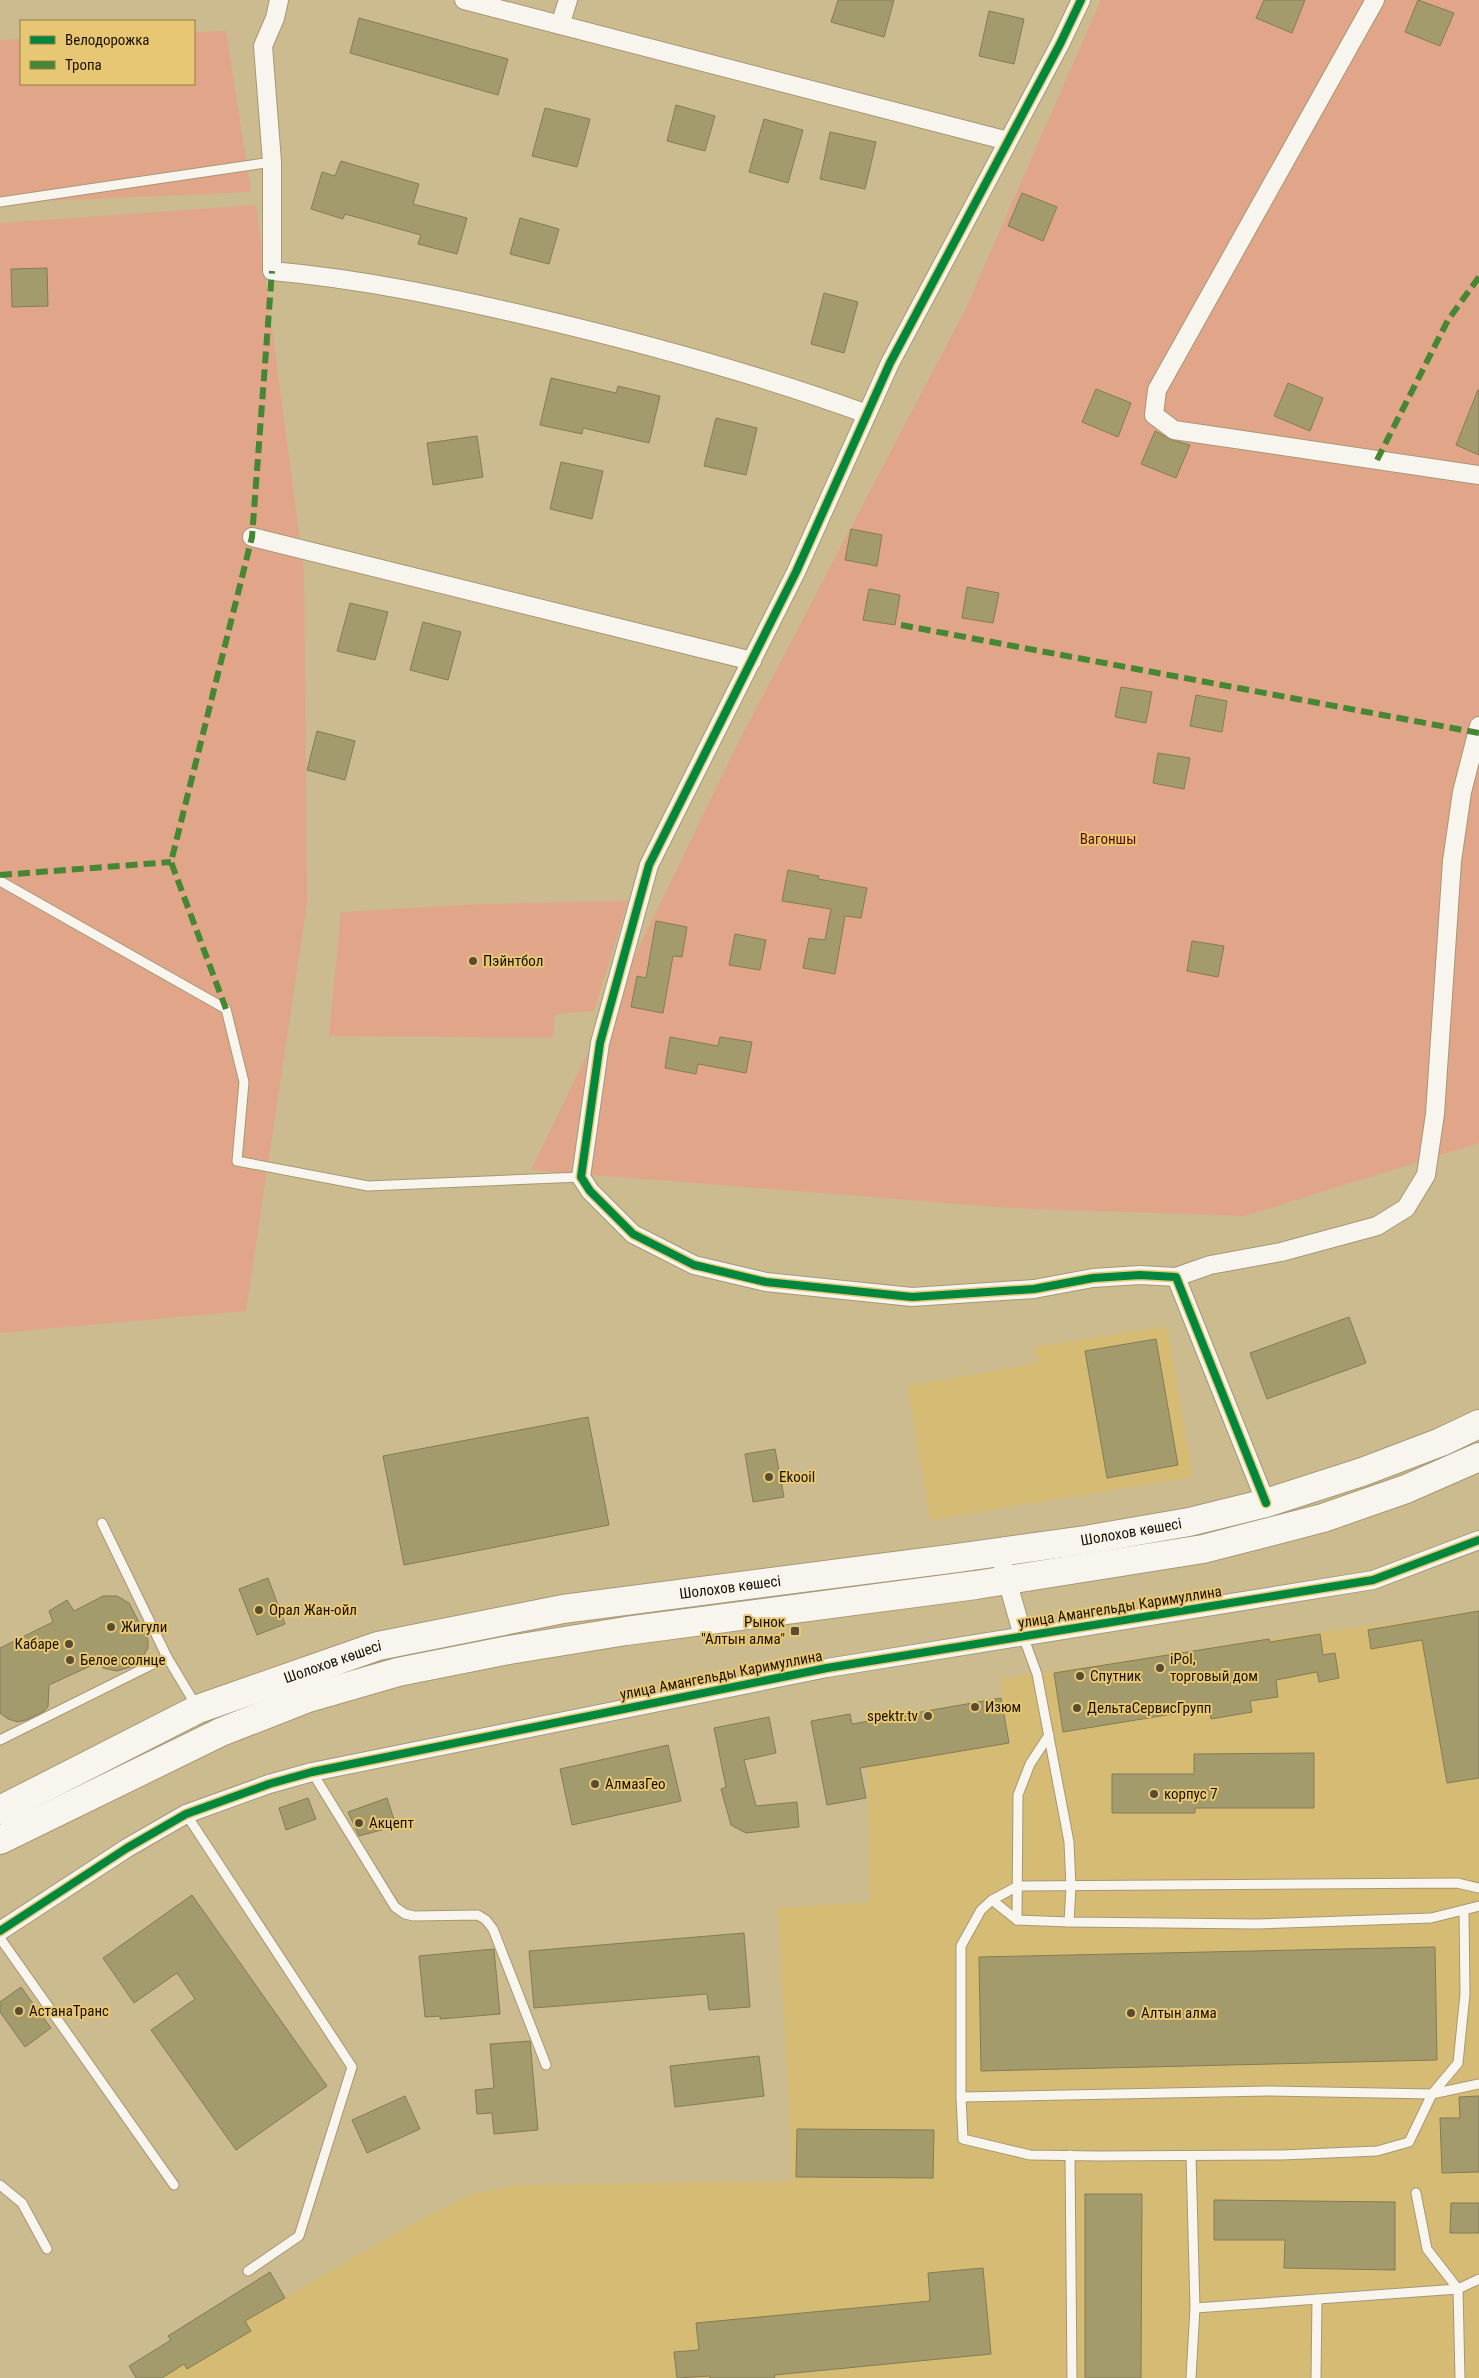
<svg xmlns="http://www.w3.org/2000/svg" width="1479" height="2378" viewBox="0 0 1479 2378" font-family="'Roboto Condensed',sans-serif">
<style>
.built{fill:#d6bb74}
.green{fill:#e1a58a}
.building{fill:#a39b6b;stroke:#847c53}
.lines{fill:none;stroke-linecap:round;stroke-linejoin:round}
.service-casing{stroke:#a69874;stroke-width:11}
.minor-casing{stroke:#a69874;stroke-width:20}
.trunk-casing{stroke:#a69874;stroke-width:30}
.service{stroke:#f7f5ee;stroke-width:9}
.minor{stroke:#f7f5ee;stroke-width:18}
.trunk{stroke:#f7f5ee;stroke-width:28}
.quiet{stroke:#458732;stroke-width:6;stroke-dasharray:12 6;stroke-linecap:butt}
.cycleway-casing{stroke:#e7c773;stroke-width:11}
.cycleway{stroke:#00873e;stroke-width:8}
.poi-dot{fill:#584c32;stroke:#e7c773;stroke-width:2}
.labels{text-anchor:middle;stroke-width:4;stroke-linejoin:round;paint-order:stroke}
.park-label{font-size:15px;fill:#5a0d09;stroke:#e7c773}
.poi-label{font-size:15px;fill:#1a1100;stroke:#e7c773;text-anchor:start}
.street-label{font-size:15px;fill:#1a1100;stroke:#e7c773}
</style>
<rect width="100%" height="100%" fill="#ccbb8e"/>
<g class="built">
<path d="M 1167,1326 L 1193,1477 L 930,1520 L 907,1386 L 1038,1363 L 1035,1347 Z"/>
<path d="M 1479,1611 L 1479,2378 L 163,2378 L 184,2364 L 187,2369 L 251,2332 L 245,2321 L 403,2229 L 472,2194 L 521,2185 L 793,2181 L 778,1908 L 870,1902 L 868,1767 L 1008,1743 L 1000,1679 L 1269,1639 Z"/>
</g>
<g class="green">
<path d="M 1101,0 L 1479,0 L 1479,1143 L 1244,1216 L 1009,1208 L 531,1170 L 738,743 L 965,310 Z"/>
<path d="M 226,31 L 251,192 L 0,203 L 0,40 L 21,39 L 21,84 L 194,84 L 194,32 Z"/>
<path d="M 256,205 L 304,572 L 307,903 L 246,1311 L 0,1333 L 0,223 Z"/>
<path d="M 628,901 L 594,1011 L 555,1014 L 553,1038 L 329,1036 L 341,912 L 481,904 Z"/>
</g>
<g class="building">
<path d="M 838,0 L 894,0 L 884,37 L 831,22 Z"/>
<path d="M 1264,0 L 1305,0 L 1292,33 L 1256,18 Z"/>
<path d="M 1418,0 L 1454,13 L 1440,46 L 1405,32 Z"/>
<path d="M 989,11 L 1024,19 L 1014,64 L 979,56 Z"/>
<path d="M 359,18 L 508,59 L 498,95 L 350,53 Z"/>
<path d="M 676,105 L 715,116 L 705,151 L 667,141 Z"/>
<path d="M 545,108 L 590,119 L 577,167 L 532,156 Z"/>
<path d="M 764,119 L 803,130 L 788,183 L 749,172 Z"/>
<path d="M 830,132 L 876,142 L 865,189 L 820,179 Z"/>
<path d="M 341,161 L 419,184 L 413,204 L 467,218 L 457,254 L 418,244 L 421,235 L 345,214 L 343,219 L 311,209 L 322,172 L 335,176 Z"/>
<path d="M 1022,193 L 1057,207 L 1043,241 L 1008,226 Z"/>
<path d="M 520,218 L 559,229 L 549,264 L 510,254 Z"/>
<path d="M 47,268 L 48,306 L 12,307 L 11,269 Z"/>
<path d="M 824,293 L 858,302 L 844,353 L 811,344 Z"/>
<path d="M 551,378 L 616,393 L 618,386 L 660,396 L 649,443 L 583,428 L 582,434 L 540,425 Z"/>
<path d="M 1288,383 L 1323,398 L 1310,431 L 1274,416 Z"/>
<path d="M 1096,389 L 1131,403 L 1118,437 L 1082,422 Z"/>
<path d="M 1478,390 L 1479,390 L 1479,455 L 1456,445 Z"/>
<path d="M 716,418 L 757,428 L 746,475 L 704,466 Z"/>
<path d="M 1155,431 L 1172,440 L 1190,445 L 1176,478 L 1141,464 Z"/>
<path d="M 477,436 L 483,477 L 433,485 L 427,443 Z"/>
<path d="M 561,462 L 603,471 L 592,519 L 550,509 Z"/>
<path d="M 851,529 L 882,535 L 877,566 L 845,560 Z"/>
<path d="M 967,587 L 999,593 L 993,623 L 962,618 Z"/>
<path d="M 869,589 L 900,595 L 895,625 L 863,620 Z"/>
<path d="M 350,603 L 388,612 L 375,660 L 337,651 Z"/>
<path d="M 423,622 L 461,632 L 448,680 L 410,670 Z"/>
<path d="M 1121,687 L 1152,692 L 1146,723 L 1115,717 Z"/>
<path d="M 1196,695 L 1227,701 L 1222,732 L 1190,726 Z"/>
<path d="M 317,731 L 355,741 L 345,780 L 307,770 Z"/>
<path d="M 1158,753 L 1190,758 L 1184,789 L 1153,783 Z"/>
<path d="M 788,870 L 819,876 L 818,879 L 867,888 L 861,918 L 845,916 L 835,974 L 803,968 L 809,938 L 825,940 L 831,909 L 782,901 Z"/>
<path d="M 656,921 L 687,927 L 682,957 L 673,956 L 663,1013 L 631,1007 L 637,976 L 646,978 Z"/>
<path d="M 735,934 L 766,940 L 760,970 L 729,965 Z"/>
<path d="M 1192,941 L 1224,946 L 1218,977 L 1187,971 Z"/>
<path d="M 670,1037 L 718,1046 L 720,1037 L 752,1042 L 746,1073 L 698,1064 L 696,1074 L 665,1068 Z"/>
<path d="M 1349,1317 L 1366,1363 L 1267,1399 L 1250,1353 Z"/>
<path d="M 1156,1339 L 1178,1465 L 1107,1478 L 1085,1351 Z"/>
<path d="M 588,1417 L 609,1525 L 404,1565 L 383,1456 Z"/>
<path d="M 775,1449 L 784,1497 L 753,1502 L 745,1454 Z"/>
<path d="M 268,1578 L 285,1624 L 257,1635 L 239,1589 Z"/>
<path d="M 103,1596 L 117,1596 L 129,1603 L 148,1640 L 148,1648 L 142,1658 L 134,1666 L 117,1671 L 103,1668 L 99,1662 L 49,1685 L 48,1707 L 43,1712 L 26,1720 L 18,1722 L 8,1719 L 0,1713 L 0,1648 L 53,1622 L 49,1611 L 67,1600 L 74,1611 Z"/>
<path d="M 1479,1611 L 1479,1778 L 1447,1783 L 1422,1640 L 1371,1649 L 1368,1630 Z"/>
<path d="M 1320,1634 L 1323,1655 L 1335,1653 L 1339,1678 L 1319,1682 L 1317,1672 L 1276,1680 L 1278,1697 L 1250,1701 L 1252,1712 L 1211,1719 L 1209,1708 L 1063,1732 L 1054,1673 L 1269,1639 L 1270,1642 Z"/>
<path d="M 1001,1698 L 1009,1743 L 860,1768 L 866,1798 L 827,1805 L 811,1721 L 850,1714 L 852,1724 Z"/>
<path d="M 769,1717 L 776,1753 L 744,1760 L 756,1806 L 797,1802 L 799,1827 L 746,1833 L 731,1825 L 721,1789 L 726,1787 L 714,1728 Z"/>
<path d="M 668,1745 L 681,1801 L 572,1825 L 560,1769 Z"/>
<path d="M 1314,1753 L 1314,1808 L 1195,1808 L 1195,1813 L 1112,1813 L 1112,1774 L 1194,1774 L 1194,1754 Z"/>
<path d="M 308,1798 L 316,1819 L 286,1830 L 279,1808 Z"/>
<path d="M 387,1798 L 396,1826 L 359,1836 L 348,1812 Z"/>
<path d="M 192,1895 L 327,2086 L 236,2150 L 151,2030 L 195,1999 L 177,1973 L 134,2003 L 103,1958 Z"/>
<path d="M 744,1933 L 750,2007 L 709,2010 L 707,1994 L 534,2008 L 529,1951 Z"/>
<path d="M 1435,1947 L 1437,2060 L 981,2071 L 979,1957 Z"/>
<path d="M 494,1949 L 500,2014 L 440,2019 L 440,2016 L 425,2017 L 419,1956 Z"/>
<path d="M 21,1987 L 51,2028 L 25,2047 L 0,2012 L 0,2002 Z"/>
<path d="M 530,2041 L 538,2130 L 494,2134 L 492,2113 L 477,2114 L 475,2090 L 494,2088 L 490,2044 Z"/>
<path d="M 759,2056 L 764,2096 L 675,2107 L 670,2066 Z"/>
<path d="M 405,2096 L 420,2129 L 367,2153 L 352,2120 Z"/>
<path d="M 1479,2096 L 1479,2172 L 1442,2173 L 1440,2118 L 1460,2118 L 1459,2097 Z"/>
<path d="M 797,2129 L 934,2130 L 933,2178 L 796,2177 Z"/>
<path d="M 1085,2194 L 1142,2194 L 1141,2378 L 1085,2378 Z"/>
<path d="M 1214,2200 L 1395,2202 L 1395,2270 L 1284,2268 L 1285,2240 L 1214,2240 Z"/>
<path d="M 1451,2203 L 1479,2203 L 1479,2233 L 1450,2233 Z"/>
<path d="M 983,2268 L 991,2354 L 774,2375 L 775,2378 L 710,2378 L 710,2376 L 677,2378 L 674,2352 L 699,2350 L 696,2323 L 930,2301 L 928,2273 Z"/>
<path d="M 270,2272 L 285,2298 L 245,2321 L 251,2331 L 187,2369 L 184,2364 L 162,2378 L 136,2378 L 129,2366 L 171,2340 L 168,2336 Z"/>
</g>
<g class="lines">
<g class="service-casing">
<g id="service">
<path d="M 0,202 L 272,162"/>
<path d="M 0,881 L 226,1009 L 244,1082 L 237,1161 L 368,1186 L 581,1177"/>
<path d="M 102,1523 L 167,1657"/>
<path d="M 1023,1636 L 1037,1674 L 1069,1842 L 1071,1887 L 1069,1922"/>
<path d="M 0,1740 L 167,1657 L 197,1707"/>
<path d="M 312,1772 L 395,1907 L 405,1914 L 414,1916 L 478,1915 L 486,1920 L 493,1929 L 546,2065"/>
<path d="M 186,1814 L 352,2067 L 299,2236 L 248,2271"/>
<path d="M 992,1900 L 1017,1920 L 1069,1922 L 1257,1924 L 1431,1918 L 1479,1906"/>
<path d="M 1464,1911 L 1465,1994 L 1458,2063 L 1432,2094 L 1409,2142 L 1377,2151 L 1282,2155 L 1098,2156 L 1030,2155 L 963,2139 L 961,2097 L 961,1946 L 981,1910 L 992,1900 L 1018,1886 L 1457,1883 L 1479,1888"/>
<path d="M 1017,1920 L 1018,1795 L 1030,1764 L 1049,1735"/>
<path d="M 0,1938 L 174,2185"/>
<path d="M 961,2097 L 1268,2091 L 1432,2094 L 1479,2084"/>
<path d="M 1070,2155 L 1072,2378"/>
<path d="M 1191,2156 L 1195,2308 L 1191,2378"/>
<path d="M 0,2185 L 22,2203 L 47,2249"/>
<path d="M 1416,2193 L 1427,2249 L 1458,2289 L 1460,2378"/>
<path d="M 1195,2308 L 1458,2289 L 1479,2279"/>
<path d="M 1316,2378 L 1317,2299"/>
</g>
</g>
<g class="minor-casing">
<g id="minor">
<path d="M 279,0 L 275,18 L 263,46 L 272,162 L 272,271 C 363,279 452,298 541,319 C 651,345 760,375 867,414"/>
<path d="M 464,0 L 1008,141"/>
<path d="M 1081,0 L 1060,44 L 890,363 L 796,572 L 649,865 L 600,1043 L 581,1177 L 590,1191 L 633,1234 L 694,1265 L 766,1282 L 912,1297 L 1034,1289 L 1093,1278 L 1140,1275 L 1176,1277 L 1266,1503"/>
<path d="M 1375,0 L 1157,390 L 1154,415 L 1174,430 L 1479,475"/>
<path d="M 560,25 L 568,0"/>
<path d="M 252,537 L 752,661"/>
<path d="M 1176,1277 L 1210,1265 L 1281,1252 L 1377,1226 L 1406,1208 L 1426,1175 L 1435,1114 L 1452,861 L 1462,792 L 1479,726"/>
<path d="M 999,1552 L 1023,1636"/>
<path d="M 0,1931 L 127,1848 L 186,1814 L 269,1784 L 312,1772 L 827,1668 L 1373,1580 L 1479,1540"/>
</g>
</g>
<g class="trunk-casing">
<g id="trunk">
<path id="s1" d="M 0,1810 L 198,1709 L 378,1646 L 563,1609 L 957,1558 L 1085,1540 L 1189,1522 L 1266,1503 L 1362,1472 L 1441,1442 L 1479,1424"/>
<path d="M 0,1840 L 221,1732 L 308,1698 L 398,1672 L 509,1650 L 626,1631 L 976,1585 L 1203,1549 L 1323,1518 L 1406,1489 L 1479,1457"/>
</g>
</g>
<use href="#service" class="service"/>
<use href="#minor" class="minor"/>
<use href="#trunk" class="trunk"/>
<g class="quiet">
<path d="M 1377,460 L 1448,320 L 1479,277"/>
<path d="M 901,625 L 1479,733"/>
<path d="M 0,875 L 171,862"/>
<path d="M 226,1009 L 171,862 L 252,537 L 272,271"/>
</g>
<g class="cycleway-casing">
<g id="cycleway">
<path d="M 1081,0 L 1060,44 L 890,363 L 796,572 L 649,865 L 600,1043 L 581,1177 L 590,1191 L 633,1234 L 694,1265 L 766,1282 L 912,1297 L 1034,1289 L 1093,1278 L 1140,1275 L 1176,1277 L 1266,1503"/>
<path d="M 0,1931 L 127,1848 L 186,1814 L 269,1784 L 312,1772 L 827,1668 L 1373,1580 L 1479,1540"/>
</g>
</g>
<use href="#cycleway" class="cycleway"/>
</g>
<g class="poi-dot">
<circle cx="473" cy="961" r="5"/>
<circle cx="769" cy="1477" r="5"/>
<circle cx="259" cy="1610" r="5"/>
<circle cx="111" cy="1627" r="5"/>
<rect x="790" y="1626" width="10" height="10" rx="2.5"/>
<circle cx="69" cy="1644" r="5"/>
<circle cx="70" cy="1660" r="5"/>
<circle cx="1160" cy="1668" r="5"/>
<circle cx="1080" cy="1676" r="5"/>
<circle cx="975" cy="1707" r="5"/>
<circle cx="1077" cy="1708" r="5"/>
<circle cx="928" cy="1716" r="5"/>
<circle cx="595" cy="1784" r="5"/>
<circle cx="1154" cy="1794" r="5"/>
<circle cx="359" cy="1823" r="5"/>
<circle cx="19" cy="2011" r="5"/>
<circle cx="1131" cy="2013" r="5"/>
</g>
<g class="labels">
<g class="park-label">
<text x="1108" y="844">Вагоншы</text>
</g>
<g class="poi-label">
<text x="483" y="966">Пэйнтбол</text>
<text x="779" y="1482">Ekooil</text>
<text x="269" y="1615">Орал Жан-ойл</text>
<text x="785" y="1627" text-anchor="end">Рынок<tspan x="785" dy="17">"Алтын алма"</tspan></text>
<text x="121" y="1632">Жигули</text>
<text x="59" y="1649" text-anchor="end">Кабаре</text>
<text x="1170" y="1664">iPol,<tspan x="1170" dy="17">торговый дом</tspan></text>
<text x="80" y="1665">Белое солнце</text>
<text x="1090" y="1681">Спутник</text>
<text x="985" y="1712">Изюм</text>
<text x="1087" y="1713">ДельтаСервисГрупп</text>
<text x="918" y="1721" text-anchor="end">spektr.tv</text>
<text x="605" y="1789">АлмазГео</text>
<text x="1164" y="1799">корпус 7</text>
<text x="369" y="1828">Акцепт</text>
<text x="29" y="2016">АстанаТранс</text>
<text x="1141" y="2018">Алтын алма</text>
</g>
<g class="street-label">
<text dy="5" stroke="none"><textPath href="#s1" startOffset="1175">Шолохов көшесі</textPath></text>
<text dy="5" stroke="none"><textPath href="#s1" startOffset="770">Шолохов көшесі</textPath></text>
<text transform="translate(1120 1607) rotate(-9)" y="5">улица Амангельды Каримуллина</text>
<text dy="5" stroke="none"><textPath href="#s1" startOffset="365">Шолохов көшесі</textPath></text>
<text transform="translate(721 1675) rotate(-11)" y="5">улица Амангельды Каримуллина</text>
</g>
</g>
<rect x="20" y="20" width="175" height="65" fill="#e7c773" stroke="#957e45"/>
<rect x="30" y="36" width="25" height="8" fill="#00873e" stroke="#957e45"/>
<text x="65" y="45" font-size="15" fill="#1a1100">Велодорожка</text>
<rect x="30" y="61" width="25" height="8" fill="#458732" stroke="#957e45"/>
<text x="65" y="70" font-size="15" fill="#1a1100">Тропа</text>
</svg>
